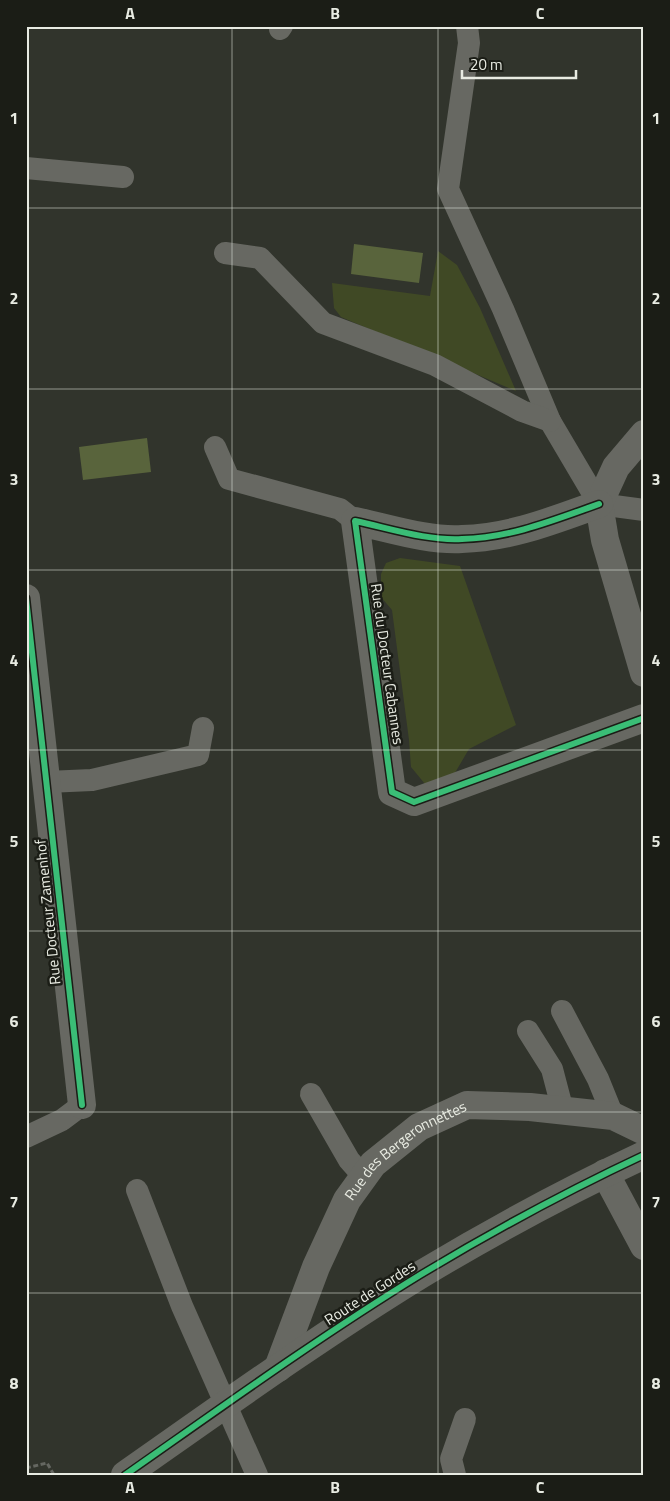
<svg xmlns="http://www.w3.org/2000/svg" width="670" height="1501" viewBox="0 0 670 1501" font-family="'Titillium Web',sans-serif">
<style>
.green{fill:#404925}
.water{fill:#59643c}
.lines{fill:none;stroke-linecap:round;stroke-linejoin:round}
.path{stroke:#656761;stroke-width:3;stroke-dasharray:5 2.5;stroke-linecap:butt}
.lane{stroke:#676862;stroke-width:22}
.street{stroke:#676862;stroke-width:28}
.secondary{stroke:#676862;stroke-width:28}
.cycleway-casing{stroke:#1b1d16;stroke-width:9}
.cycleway{stroke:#3abd76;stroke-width:6}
.grid{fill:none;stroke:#e8ebe2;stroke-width:1;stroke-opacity:0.55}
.labels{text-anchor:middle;stroke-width:5;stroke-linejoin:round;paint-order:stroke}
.street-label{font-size:15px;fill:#e8ebe2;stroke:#1b1d16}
.neatline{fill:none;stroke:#e8ebe2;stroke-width:2}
.grid-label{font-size:16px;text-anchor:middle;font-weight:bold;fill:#e8ebe2}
</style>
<rect width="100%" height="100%" fill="#31342c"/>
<g class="green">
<path d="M 438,251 L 457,265 L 480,308 L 516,391 L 341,317 L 334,308 L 332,283 L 430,296 Z"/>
<path d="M 400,558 L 460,566 L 516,725 L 469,749 L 449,783 L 425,784 L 411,767 L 409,740 L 392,610 L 381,597 L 381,574 L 386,563 Z"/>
</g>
<g class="water">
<path d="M 354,244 L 423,253 L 419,283 L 351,274 Z"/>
<path d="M 147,438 L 151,472 L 83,480 L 79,447 Z"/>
</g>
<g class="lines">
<path class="path" d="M 26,1468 L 47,1463 L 54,1475"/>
<g class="lane">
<path d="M 467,26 L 469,43 L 448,189 L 503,309 L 550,421 L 599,504 L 644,510"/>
<path d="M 280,29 L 282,26"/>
<path d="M 26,168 L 123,177"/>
<path d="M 225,253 L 260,258 L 323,323 L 435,365 L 522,411 L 550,421"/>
<path d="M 215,447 L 229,479 L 340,509 L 355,521"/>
<path d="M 47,782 L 92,780 L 198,755 L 203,728"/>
<path d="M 562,1011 L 598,1079 L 613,1116"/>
<path d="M 528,1031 L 552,1069 L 563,1111"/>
<path d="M 311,1094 L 349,1160 L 364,1177"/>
<path d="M 26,1137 L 62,1120 L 82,1105"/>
<path d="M 137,1190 L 182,1306 L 257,1475"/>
<path d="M 455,1475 L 451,1459 L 465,1419"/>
</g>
<g class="street">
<path d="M 644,434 L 616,467 L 599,504 L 605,540 L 644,673"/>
<path d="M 599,504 C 554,520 510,538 462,539 C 427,541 389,528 355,521 L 392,792 L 414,802 L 644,718"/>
<path d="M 26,598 L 82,1105"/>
<path d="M 605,1173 L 644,1246"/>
<path id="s1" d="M 278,1368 L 316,1267 L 347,1200 L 373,1164 L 419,1127 L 467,1105 L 530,1107 L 613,1116 L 644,1131"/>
</g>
<path class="secondary" d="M 125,1475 C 222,1407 319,1337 420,1275 C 493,1231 567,1191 644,1155"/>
<g class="cycleway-casing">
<g id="cycleway">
<path d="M 599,504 C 554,520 510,538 462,539 C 427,541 389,528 355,521 L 392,792 L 414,802 L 644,718"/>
<path d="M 26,598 L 82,1105"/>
<path d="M 125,1475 C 222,1407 319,1337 420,1275 C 493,1231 567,1191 644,1155"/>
</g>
</g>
<use href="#cycleway" class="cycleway"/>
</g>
<path class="grid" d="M 232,26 L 232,1475M 438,26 L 438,1475M 26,208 L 644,208M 26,389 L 644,389M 26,570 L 644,570M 26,750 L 644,750M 26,931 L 644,931M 26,1112 L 644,1112M 26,1293 L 644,1293"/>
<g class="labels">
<g class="street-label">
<text transform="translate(387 664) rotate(82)" y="5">Rue du Docteur Cabannes</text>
<text transform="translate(48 912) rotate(-96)" y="5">Rue Docteur Zamenhof</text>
<text dy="5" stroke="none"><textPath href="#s1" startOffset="260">Rue des Bergeronnettes</textPath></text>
<text transform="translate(370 1293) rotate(-33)" y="5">Route de Gordes</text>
</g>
</g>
<rect width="670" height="1501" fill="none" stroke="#1b1d16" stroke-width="55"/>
<path d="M462 70v8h114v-8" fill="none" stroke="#e8ebe2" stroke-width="2.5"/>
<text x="470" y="70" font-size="15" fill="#e8ebe2" stroke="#1b1d16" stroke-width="4" paint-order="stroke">20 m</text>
<rect x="28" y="28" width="614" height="1446" class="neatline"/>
<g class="grid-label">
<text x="130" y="19">A</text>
<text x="335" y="19">B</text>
<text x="540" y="19">C</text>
<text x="14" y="124">1</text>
<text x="656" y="124">1</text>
<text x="14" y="304">2</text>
<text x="656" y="304">2</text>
<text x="14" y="485">3</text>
<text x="656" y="485">3</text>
<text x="14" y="666">4</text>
<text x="656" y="666">4</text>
<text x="14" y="847">5</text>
<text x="656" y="847">5</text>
<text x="14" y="1027">6</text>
<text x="656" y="1027">6</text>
<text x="14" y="1208">7</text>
<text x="656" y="1208">7</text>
<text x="14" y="1389">8</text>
<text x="656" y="1389">8</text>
<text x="130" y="1493">A</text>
<text x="335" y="1493">B</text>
<text x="540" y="1493">C</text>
</g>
</svg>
